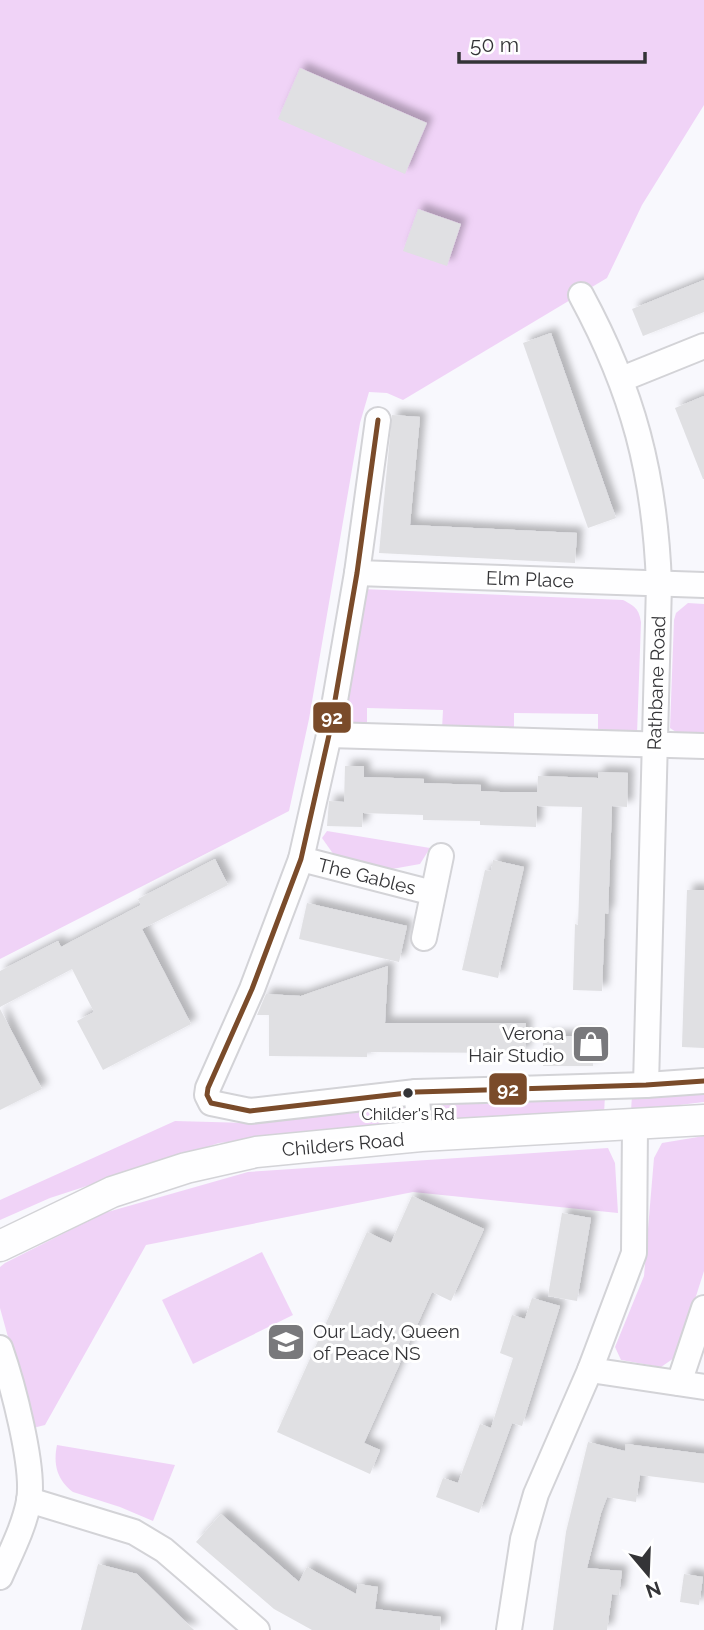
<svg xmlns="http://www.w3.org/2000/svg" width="704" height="1630" viewBox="0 0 704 1630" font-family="Raleway,sans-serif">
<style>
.green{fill:#f0d3f7}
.building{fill:#e0e0e3;filter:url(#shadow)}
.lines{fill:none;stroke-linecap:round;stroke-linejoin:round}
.minor-casing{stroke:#d3d3d7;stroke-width:28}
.major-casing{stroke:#d3d3d7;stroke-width:33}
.minor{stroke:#fefeff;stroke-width:24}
.major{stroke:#fefeff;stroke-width:30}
.bus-1-casing{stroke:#fff;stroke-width:10}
.bus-1{stroke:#7a4b2a;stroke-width:5}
.bus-dot{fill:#343437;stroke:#fff;stroke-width:2.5}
.labels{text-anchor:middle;stroke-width:6;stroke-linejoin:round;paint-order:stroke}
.bus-label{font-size:17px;fill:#343437;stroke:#fff}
.street-label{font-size:19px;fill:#343437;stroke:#fff}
.poi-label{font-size:19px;fill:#343437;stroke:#fff;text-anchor:end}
.line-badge{stroke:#fff;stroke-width:2.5}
.badge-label{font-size:19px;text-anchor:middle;font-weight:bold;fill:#fff}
</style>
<defs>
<filter id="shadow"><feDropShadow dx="6" dy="-6" stdDeviation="3.5" flood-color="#0004"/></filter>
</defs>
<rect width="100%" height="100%" fill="#f8f8fd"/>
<g class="green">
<path d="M 0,0 L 704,0 L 704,105 L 642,205 L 607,278 L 403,400 L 387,393 L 369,392 L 360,423 L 309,719 L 289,811 L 0,959 Z"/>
<path d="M 362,589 L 623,600 C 635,606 639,609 641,622 L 637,734 L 598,733 L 598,714 L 514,713 L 514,732 L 442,729 L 443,710 L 367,708 L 367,728 L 343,724 Z"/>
<path d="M 688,603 L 704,604 L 704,736 L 679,734 L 670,728 L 674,620 L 676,613 Z"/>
<path d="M 327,831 L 430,848 L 420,864 L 392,869 L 342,858 L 334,855 L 322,838 Z"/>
<path d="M 704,1091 L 704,1102 L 631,1111 L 632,1095 Z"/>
<path d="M 605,1096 L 604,1113 L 438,1120 L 433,1109 L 435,1100 Z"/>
<path d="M 404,1103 L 406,1113 L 401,1124 L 219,1143 L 50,1198 L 0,1220 L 0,1200 L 175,1121 L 248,1123 Z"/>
<path d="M 704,1136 L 704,1271 L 677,1356 L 661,1367 L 621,1360 L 615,1347 L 644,1276 L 654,1158 L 662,1143 Z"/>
<path d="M 608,1148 L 615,1163 L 618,1213 L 413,1192 L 146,1245 L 45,1425 L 33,1428 L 0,1308 L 0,1267 L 5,1263 L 104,1213 L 248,1172 Z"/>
<path d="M 262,1252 L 293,1315 L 193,1364 L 162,1300 Z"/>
<path d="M 57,1445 L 175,1465 L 153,1521 L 120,1507 L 73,1492 C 57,1480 53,1464 57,1445 Z"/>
</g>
<g class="building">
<path d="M 300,68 L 427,123 L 405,174 L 278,119 Z"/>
<path d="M 418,209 L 461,224 L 447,266 L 403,251 Z"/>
<path d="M 704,280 L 704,312 L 643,336 L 632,309 Z"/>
<path d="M 551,333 L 616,518 L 588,528 L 523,343 Z"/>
<path d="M 704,396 L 704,479 L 703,479 L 675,408 Z"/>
<path d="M 392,415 L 420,417 L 410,525 L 577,533 L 575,563 L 379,553 Z"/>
<path d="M 345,766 L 364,766 L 364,777 L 424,779 L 424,783 L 481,785 L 481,791 L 500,792 L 537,792 L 538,776 L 598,778 L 598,772 L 628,773 L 627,807 L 612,806 L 608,914 L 605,913 L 602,991 L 573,990 L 575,924 L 578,925 L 582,807 L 537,806 L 536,827 L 480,825 L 480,821 L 423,820 L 423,815 L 363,813 L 362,827 L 327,826 L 329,801 L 344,802 Z"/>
<path d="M 215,859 L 228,885 L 142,929 L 191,1024 L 103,1070 L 77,1021 L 94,1012 L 72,969 L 0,1007 L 0,971 L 58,941 L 61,947 L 141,905 L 138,899 Z"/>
<path d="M 493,860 L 524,867 L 498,978 L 462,970 L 485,870 L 491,871 Z"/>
<path d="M 687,890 L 704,890 L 704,1048 L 682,1047 Z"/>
<path d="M 307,903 L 407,926 L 399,962 L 299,939 Z"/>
<path d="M 388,966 L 385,1023 L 526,1023 L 525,1053 L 367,1052 L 367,1057 L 269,1056 L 269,1015 L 257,1015 L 266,994 L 301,996 Z"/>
<path d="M 0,1009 L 42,1089 L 0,1110 Z"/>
<path d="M 543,1036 L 592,1036 L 593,1066 L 543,1066 Z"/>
<path d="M 412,1196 L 484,1229 L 451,1301 L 432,1292 L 364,1443 L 380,1450 L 370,1474 L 277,1432 L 367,1232 L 391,1243 Z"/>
<path d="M 562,1213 L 591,1218 L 577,1301 L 548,1296 Z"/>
<path d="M 532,1298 L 560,1306 L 522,1426 L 512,1423 L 479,1513 L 436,1497 L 443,1478 L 458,1483 L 480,1424 L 491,1428 L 513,1358 L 500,1353 L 512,1315 L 525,1319 Z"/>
<path d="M 588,1442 L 625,1451 L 626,1444 L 704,1454 L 704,1483 L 640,1475 L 636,1502 L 607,1497 L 601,1513 L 587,1568 L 622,1571 L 619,1595 L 612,1594 L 607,1630 L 553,1630 L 566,1532 Z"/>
<path d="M 221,1514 L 299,1582 L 307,1567 L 356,1594 L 358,1584 L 378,1587 L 375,1609 L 441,1617 L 440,1630 L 312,1630 L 274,1609 L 196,1542 Z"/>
<path d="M 98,1564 L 137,1574 L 194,1630 L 81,1630 Z"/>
<path d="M 684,1574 L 703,1577 L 699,1605 L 680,1602 Z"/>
</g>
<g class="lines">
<g class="minor-casing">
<g id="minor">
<path d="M 581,295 C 633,391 655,474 659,584 L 646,1085"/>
<path d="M 622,379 L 704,346"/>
<path d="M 378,420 L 357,573 L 329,735 L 301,859 L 252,989 L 208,1088 L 207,1095 L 211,1103 L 250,1111 L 416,1092 L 646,1085 L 704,1081"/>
<path d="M 357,573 L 704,585"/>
<path d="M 329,735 L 704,746"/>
<path d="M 301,859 L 433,893"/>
<path d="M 424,938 L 441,856"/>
<path d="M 416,1092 L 421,1136"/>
<path d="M 0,1348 C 12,1382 35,1467 29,1501 C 24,1527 11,1552 0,1577"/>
<path d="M 590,1370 L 704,1387"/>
<path d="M 679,1383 L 704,1308"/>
<path d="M 29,1500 L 134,1532 L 164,1550 L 257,1630"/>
<path d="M 509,1630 L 523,1539 L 536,1494 L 590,1370 L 634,1253 L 635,1125"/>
</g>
</g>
<g class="major-casing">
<path id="major" d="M 0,1246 L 112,1192 L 186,1168 L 256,1152 L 421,1136 L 704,1120"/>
</g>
<use href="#minor" class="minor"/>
<use href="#major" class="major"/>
<g class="bus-1-casing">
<path id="bus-1" d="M 378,420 L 357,573 L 329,735 L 301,859 L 252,989 L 208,1088 L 207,1095 L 211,1103 L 250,1111 L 416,1092 L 646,1085 L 704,1081"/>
</g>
<use href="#bus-1" class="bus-1"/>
</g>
<defs>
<g id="shop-square" transform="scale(2.0125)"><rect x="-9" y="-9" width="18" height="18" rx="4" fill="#79797c" stroke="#fff"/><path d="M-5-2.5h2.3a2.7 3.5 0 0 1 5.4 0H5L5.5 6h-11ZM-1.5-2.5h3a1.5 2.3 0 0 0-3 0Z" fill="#fff"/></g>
<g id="school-square" transform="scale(2.0125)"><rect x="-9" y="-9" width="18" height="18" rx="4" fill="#79797c" stroke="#fff"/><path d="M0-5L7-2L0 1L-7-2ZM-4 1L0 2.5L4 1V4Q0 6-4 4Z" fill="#fff"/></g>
</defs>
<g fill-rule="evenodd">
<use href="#shop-square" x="591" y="1044"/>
<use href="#school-square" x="286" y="1342"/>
</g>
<circle class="bus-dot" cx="408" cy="1093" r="6"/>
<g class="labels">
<g class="bus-label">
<text x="408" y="1120">Childer's Rd</text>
</g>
<g class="street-label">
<text transform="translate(530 579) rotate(2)" y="7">Elm Place</text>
<text transform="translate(656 683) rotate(-88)" y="7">Rathbane Road</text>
<text transform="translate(367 876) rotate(14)" y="7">The Gables</text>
<text transform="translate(343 1144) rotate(-5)" y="7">Childers Road</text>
</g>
<g class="poi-label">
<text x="564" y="1040">Verona<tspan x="564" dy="22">Hair Studio</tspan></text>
<text x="313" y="1338" text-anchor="start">Our Lady, Queen<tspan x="313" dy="22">of Peace NS</tspan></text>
</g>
</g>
<g class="line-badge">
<rect x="312" y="701" width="40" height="33" rx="7" fill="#7a4b2a"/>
<rect x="488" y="1072" width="40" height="34" rx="7" fill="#7a4b2a"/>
</g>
<g class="badge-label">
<text x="332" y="724">92</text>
<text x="508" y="1096">92</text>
</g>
<g transform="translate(648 1574) rotate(161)" stroke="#ffffff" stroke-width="5" paint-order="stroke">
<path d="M0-5L12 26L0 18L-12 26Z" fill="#343437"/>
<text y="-10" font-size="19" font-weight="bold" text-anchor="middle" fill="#343437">N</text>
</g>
<path d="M459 52v10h186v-10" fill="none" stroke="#343437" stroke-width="3.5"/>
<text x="470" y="52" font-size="21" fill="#343437" stroke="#ffffff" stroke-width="5" paint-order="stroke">50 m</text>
</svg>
